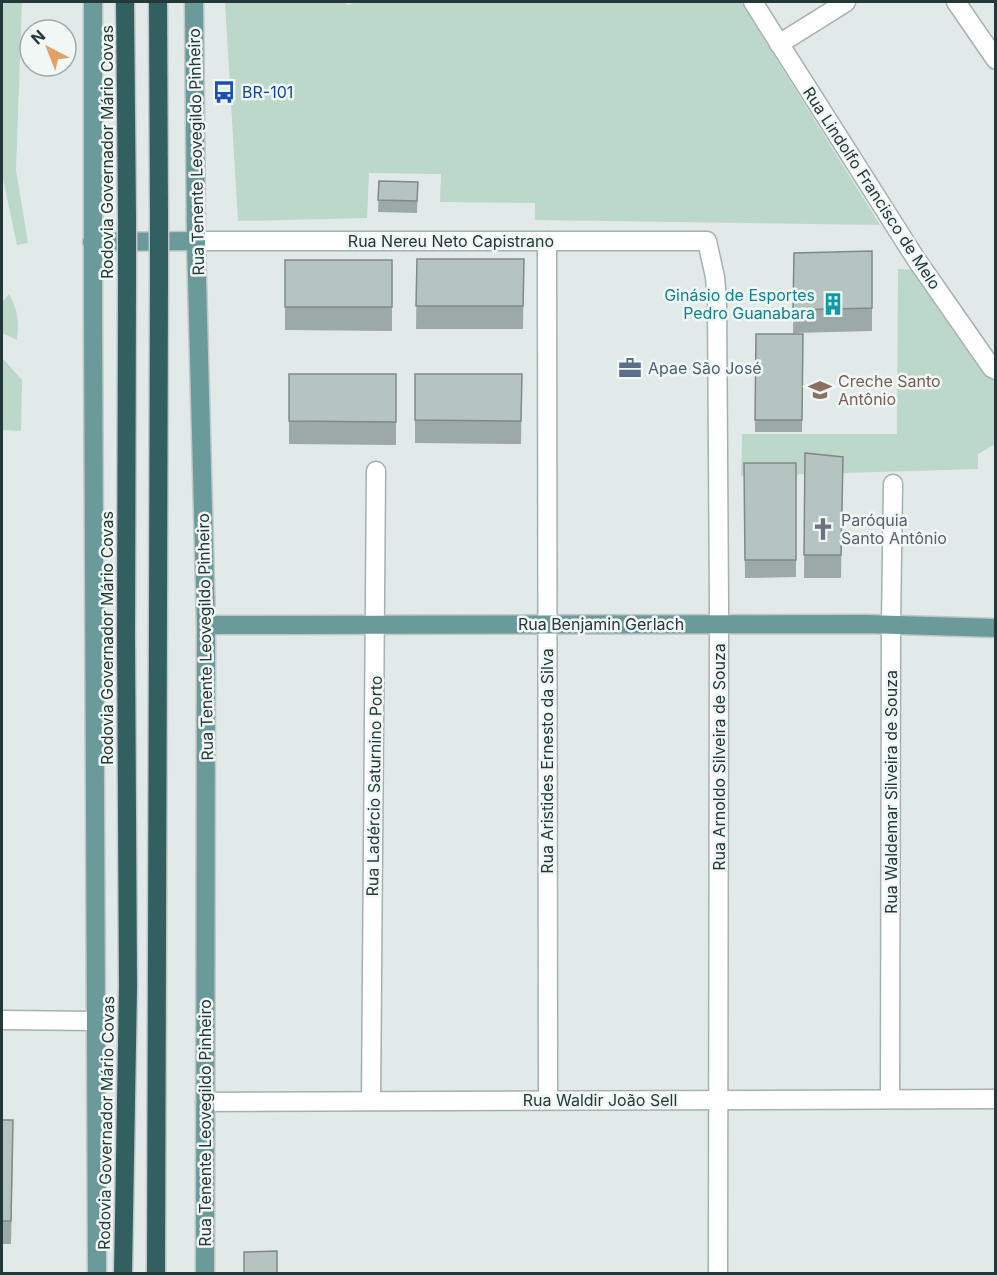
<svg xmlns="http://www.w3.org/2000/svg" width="997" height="1275" viewBox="0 0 997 1275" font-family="Inter,sans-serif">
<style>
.green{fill:#bcd8ca}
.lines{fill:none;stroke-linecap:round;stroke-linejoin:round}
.minor-casing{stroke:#a4b1af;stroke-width:21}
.major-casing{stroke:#c1c7c7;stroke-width:21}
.highway-casing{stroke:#c1c7c7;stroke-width:21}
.minor{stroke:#fff;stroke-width:18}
.major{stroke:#6a9a99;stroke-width:18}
.highway{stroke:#326061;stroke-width:18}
.highway-bridge-casing{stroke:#c1c7c7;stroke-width:21;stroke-linecap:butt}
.highway-bridge{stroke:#326061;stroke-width:18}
.wall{fill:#9da9a6}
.building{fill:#b6c4c1;stroke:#7f8987;stroke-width:1.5}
.labels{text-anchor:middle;stroke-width:5;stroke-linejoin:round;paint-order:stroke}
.transit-label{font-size:16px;fill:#164399;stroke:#f1f7f5;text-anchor:start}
.street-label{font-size:16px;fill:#233837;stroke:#f1f7f5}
.culture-label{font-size:16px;fill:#0d838f;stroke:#f1f7f5;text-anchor:end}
.service-label{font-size:16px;fill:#4e5e75;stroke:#f1f7f5;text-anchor:start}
.education-label{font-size:16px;fill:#785e54;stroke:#f1f7f5;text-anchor:start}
.worship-label{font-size:16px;fill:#5b616d;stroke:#f1f7f5;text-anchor:start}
</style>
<rect width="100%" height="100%" fill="#e1eae8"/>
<g class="green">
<path d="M 2,2 L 22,2 L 16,170 L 28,243 L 17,245 L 2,174 Z"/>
<path d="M 225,2 L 345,2 L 348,5 L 355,2 L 741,2 L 880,225 L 535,220 L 535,203 L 440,202 L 441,174 L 369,173 L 367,218 L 238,221 Z"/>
<path d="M 898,269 L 915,270 L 983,370 L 995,382 L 995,444 L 978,454 L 978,469 L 741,476 L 742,434 L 897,434 Z"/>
<path d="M 9,294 C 18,310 19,322 17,340 L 2,333 L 2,302 Z"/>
<path d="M 2,359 L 4,360 L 22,380 L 21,431 L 2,430 Z"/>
</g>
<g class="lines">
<g class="minor-casing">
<g id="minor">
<path d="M 753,2 L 916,259 L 992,368 L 996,370"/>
<path d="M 956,2 L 996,60"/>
<path d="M 779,44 L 846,2"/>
<path d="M 196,241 L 707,241 L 715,277 L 717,301 L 719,607 L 718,1274"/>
<path d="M 547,241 L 548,1100"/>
<path d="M 2,1020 L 96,1021"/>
<path d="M 890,1099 L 891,625 L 893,484"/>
<path d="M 371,1101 L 376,471"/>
<path d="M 205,1102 L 996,1099"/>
</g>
</g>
<g class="major-casing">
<g id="major">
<path d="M 93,2 L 93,318 L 97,1274"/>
<path d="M 194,2 L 196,241 L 206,625 L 205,1274"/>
<path d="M 92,242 L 196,241"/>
<path d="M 206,625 L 866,624 L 996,628"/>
</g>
</g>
<g class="highway-casing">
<g id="highway">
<path d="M 125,2 L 127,218"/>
<path d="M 158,2 L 159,215"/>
<path d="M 123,1274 L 128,987 L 126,637 L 127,285"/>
<path d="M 156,1274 L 159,283"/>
</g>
</g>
<use href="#minor" class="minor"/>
<use href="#major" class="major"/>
<use href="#highway" class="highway"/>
<g class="highway-bridge-casing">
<g id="highway-bridge">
<path d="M 127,218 L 127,285"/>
<path d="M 159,283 L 159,215"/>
</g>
</g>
<use href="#highway-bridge" class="highway-bridge"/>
</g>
<g class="wall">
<path d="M 379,181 L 418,182 L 417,213 L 378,212 Z"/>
<path d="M 872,251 L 872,331 L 793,333 L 794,253 Z"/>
<path d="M 417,259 L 524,259 L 523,329 L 416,329 Z"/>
<path d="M 285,260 L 392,260 L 392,331 L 285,330 Z"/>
<path d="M 756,334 L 803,334 L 802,432 L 755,432 Z"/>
<path d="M 289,374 L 396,374 L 396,445 L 289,444 Z"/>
<path d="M 415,374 L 522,374 L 521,444 L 415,443 Z"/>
<path d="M 805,453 L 843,457 L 841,578 L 804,578 Z"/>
<path d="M 744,463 L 796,463 L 796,577 L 745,578 Z"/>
<path d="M 2,1120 L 13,1143 L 11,1244 L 2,1244 Z"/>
</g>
<g class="building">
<path d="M 379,181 L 418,182 L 417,201 L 378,200 Z"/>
<path d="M 872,251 L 872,308 L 793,310 L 794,253 Z"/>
<path d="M 417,259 L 524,259 L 523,306 L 416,306 Z"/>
<rect x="285" y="260" width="107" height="47"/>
<path d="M 756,334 L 803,334 L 802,420 L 755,420 Z"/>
<path d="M 289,374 L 396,374 L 396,422 L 289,421 Z"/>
<path d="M 415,374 L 522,374 L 521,421 L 415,420 Z"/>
<path d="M 805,453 L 843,457 L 841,555 L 804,555 Z"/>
<path d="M 744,463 L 796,463 L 796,560 L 745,560 Z"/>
<path d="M 2,1120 L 13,1120 L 11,1221 L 2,1221 Z"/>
<path d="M 277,1251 L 277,1274 L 244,1274 L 244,1252 Z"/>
</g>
<defs>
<g id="bus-bare" transform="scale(1.8)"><path d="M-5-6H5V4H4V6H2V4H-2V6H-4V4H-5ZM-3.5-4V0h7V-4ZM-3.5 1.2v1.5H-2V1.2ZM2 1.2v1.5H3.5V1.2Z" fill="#1a4fb4" stroke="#f1f7f5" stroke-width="2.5" paint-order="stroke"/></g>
<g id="building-bare" transform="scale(1.8)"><path d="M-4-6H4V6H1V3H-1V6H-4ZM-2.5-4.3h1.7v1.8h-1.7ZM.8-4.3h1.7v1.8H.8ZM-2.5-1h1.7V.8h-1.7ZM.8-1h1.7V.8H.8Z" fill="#0f9aa8" stroke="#f1f7f5" stroke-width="2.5" paint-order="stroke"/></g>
<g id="office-bare" transform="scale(1.8)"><path d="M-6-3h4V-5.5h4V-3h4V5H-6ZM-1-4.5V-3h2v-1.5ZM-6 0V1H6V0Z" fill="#5c6f8a" stroke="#f1f7f5" stroke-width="2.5" paint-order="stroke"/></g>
<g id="school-bare" transform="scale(1.8)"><path d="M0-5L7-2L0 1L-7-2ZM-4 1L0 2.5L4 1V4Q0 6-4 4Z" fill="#8d6e63" stroke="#f1f7f5" stroke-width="2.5" paint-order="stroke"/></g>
<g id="church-bare" transform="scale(1.8)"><path d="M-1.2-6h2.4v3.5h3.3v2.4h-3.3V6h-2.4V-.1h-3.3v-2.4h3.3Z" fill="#6b7280" stroke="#f1f7f5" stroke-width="2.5" paint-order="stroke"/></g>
</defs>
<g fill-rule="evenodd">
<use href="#bus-bare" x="224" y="92"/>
<use href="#building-bare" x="833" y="304"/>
<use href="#office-bare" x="630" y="368"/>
<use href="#school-bare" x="820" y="390"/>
<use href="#church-bare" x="823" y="529"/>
</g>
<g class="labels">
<g class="transit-label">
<text x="242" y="98">BR-101</text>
</g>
<g class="street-label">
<text transform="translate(107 152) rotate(-90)" y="6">Rodovia Governador Mário Covas</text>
<text transform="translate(196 152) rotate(-91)" y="6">Rua Tenente Leovegildo Pinheiro</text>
<text transform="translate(872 188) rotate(57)" y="6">Rua Lindolfo Francisco de Melo</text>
<text x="451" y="247">Rua Nereu Neto Capistrano</text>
<text x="601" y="630">Rua Benjamin Gerlach</text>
<text transform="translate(205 637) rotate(-91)" y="6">Rua Tenente Leovegildo Pinheiro</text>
<text transform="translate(107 638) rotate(-90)" y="6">Rodovia Governador Mário Covas</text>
<text transform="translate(719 757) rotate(-90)" y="6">Rua Arnoldo Silveira de Souza</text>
<text transform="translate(547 761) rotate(-90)" y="6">Rua Aristides Ernesto da Silva</text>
<text transform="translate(374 786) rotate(-89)" y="6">Rua Ladércio Saturnino Porto</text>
<text transform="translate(891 792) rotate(-90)" y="6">Rua Waldemar Silveira de Souza</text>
<text x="600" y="1106">Rua Waldir João Sell</text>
<text transform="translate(106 1123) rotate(-89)" y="6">Rodovia Governador Mário Covas</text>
<text transform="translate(205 1123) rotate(-90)" y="6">Rua Tenente Leovegildo Pinheiro</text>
</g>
<g class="culture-label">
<text x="815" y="301">Ginásio de Esportes<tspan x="815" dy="18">Pedro Guanabara</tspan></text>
</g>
<g class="service-label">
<text x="648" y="374">Apae São José</text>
</g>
<g class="education-label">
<text x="838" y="387">Creche Santo<tspan x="838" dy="18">Antônio</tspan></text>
</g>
<g class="worship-label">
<text x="841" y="526">Paróquia<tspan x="841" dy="18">Santo Antônio</tspan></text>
</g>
</g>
<rect width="997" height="1275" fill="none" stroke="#233837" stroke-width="6"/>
<g transform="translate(48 48) rotate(318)"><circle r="28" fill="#f1f7f5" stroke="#9faba9" stroke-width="1.5"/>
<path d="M0-4.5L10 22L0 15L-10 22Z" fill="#e2a166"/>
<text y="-9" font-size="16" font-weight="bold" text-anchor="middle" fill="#233837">N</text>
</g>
</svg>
